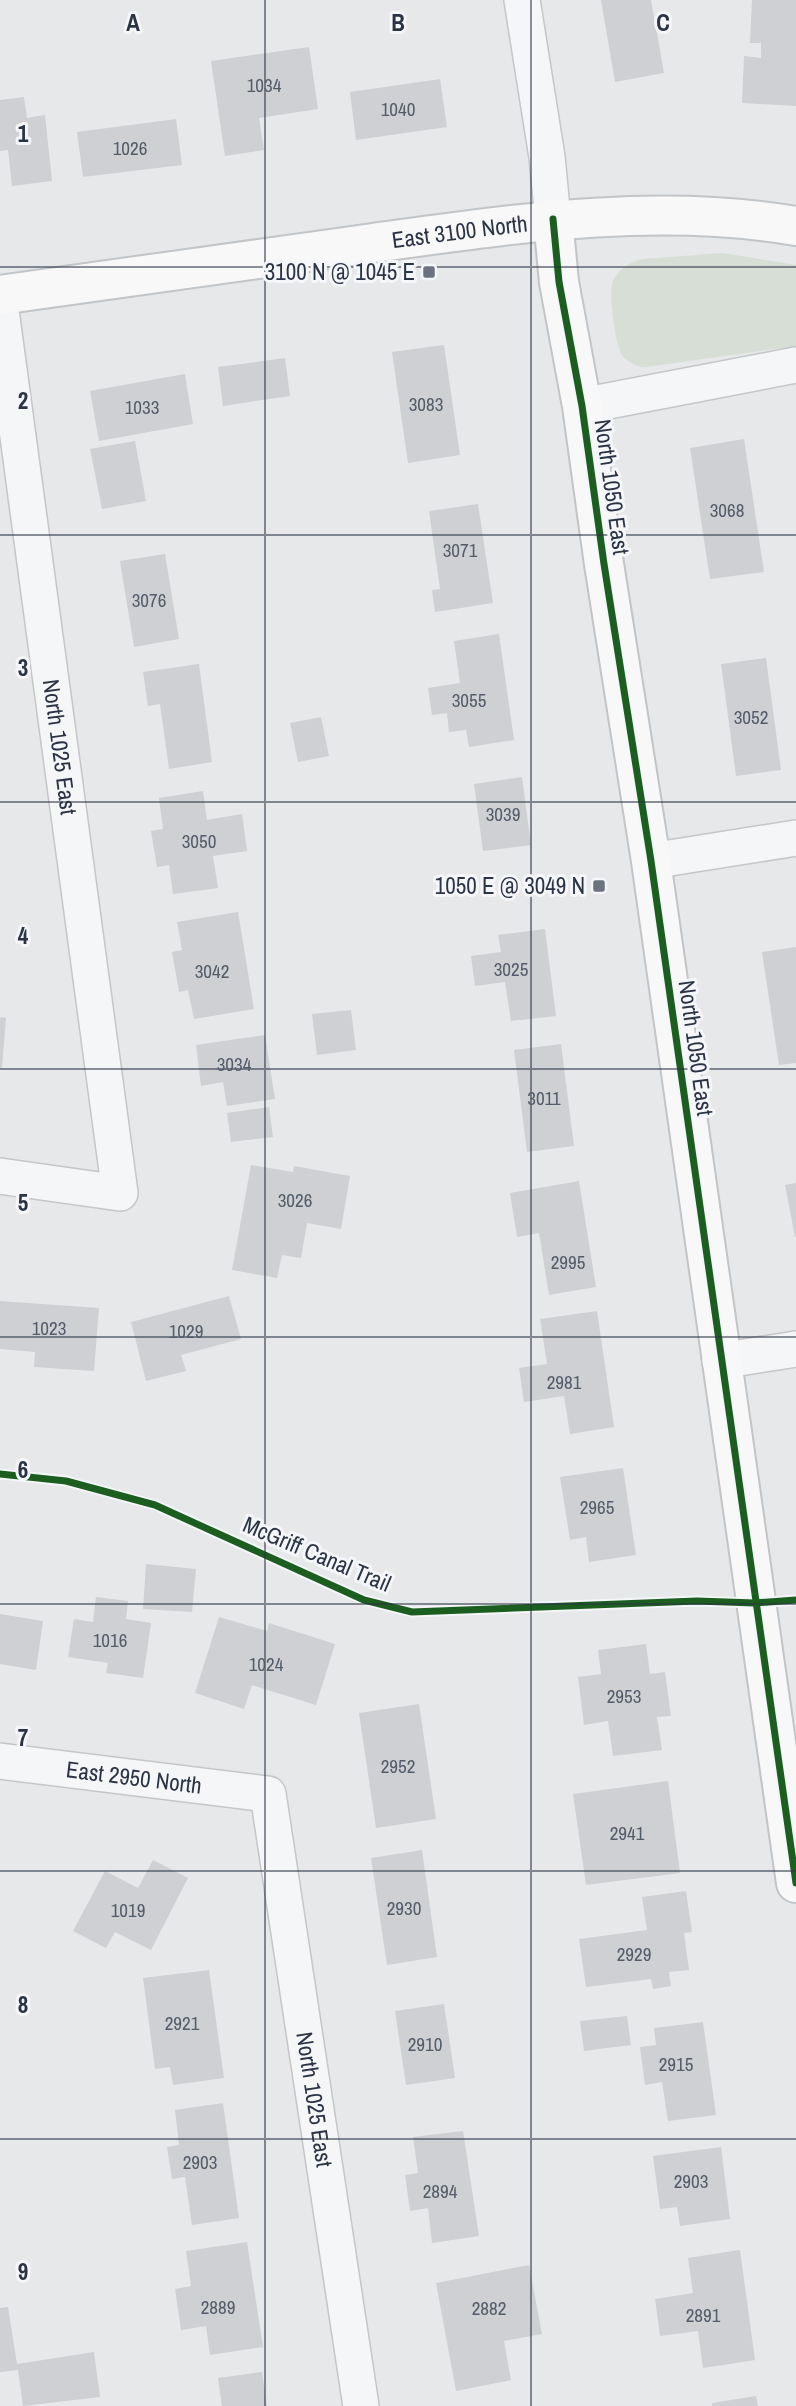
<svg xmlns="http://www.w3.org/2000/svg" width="796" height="2406" viewBox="0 0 796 2406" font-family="'Archivo Narrow',sans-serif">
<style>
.green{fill:#d6ded6}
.building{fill:#ced0d3}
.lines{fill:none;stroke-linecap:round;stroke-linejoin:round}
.minor-casing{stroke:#c4c6c8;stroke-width:38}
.major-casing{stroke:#c2c5c8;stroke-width:42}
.minor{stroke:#f5f6f7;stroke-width:35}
.major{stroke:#f8f8f8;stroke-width:38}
.cycleway-casing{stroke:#f4f6f9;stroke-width:11}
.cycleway{stroke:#1b5e20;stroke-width:7}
.grid{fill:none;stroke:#2b3445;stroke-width:2;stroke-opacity:0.55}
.poi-dot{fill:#6c737f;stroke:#f4f6f9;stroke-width:2.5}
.labels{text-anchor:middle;stroke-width:6;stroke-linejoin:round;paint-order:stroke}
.number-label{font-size:19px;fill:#545c69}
.street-label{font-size:23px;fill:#2b3445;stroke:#f4f6f9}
.poi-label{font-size:23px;fill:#2b3445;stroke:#f4f6f9;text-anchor:end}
.grid-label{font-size:23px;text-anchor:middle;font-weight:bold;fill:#2b3445;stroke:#f4f6f9;stroke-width:6;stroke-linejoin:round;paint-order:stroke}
</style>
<rect width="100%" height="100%" fill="#e6e8ea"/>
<path class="green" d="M 723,253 L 796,265 L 796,346 L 646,367 C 637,367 628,363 622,355 C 615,344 608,293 613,281 C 619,268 629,263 643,259 Z"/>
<g class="building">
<path d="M 601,0 L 651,0 L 664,73 L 615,82 Z"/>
<path d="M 752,0 L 796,0 L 796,106 L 742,103 L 744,56 L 761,58 L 761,43 L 750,43 Z"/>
<path d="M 309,47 L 318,109 L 259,118 L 264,150 L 225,156 L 211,61 Z"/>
<path d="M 440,79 L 447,127 L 356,140 L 350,92 Z"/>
<path d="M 24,97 L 27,118 L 45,115 L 52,181 L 12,186 L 8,150 L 0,151 L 0,100 Z"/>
<path d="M 176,119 L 182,165 L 83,177 L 77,132 Z"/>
<path d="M 444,345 L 460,455 L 408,463 L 392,352 Z"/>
<path d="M 285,358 L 290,396 L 223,406 L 218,367 Z"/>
<path d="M 185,374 L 193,424 L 99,441 L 90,391 Z"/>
<path d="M 744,439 L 764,572 L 710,579 L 690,448 Z"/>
<path d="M 135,441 L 146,501 L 102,509 L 90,449 Z"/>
<path d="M 478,504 L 493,603 L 435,612 L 432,590 L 440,589 L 429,511 Z"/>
<path d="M 165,554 L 179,639 L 134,647 L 120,561 Z"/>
<path d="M 499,634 L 514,740 L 469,747 L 466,730 L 449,732 L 447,713 L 432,715 L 428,688 L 460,683 L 454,641 Z"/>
<path d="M 766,658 L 781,770 L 736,776 L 721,664 Z"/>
<path d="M 199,664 L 212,762 L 169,769 L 160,704 L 148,706 L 143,672 Z"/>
<path d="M 321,717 L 329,756 L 298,762 L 290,723 Z"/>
<path d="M 522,777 L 531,845 L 483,851 L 474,784 Z"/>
<path d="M 203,791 L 207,820 L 242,814 L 247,851 L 213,856 L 218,888 L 173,894 L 169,865 L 157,867 L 151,831 L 163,829 L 159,798 Z"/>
<path d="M 238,912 L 254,1009 L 194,1019 L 188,990 L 179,992 L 172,952 L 182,950 L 177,922 Z"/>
<path d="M 545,929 L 556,1016 L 511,1021 L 505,982 L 475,986 L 471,956 L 501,952 L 498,935 Z"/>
<path d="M 796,947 L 796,1063 L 779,1065 L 762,952 Z"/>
<path d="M 351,1010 L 356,1050 L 317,1055 L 312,1014 Z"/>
<path d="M 0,1017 L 6,1018 L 2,1068 L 0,1068 Z"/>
<path d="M 265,1035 L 275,1099 L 227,1106 L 223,1082 L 201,1086 L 196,1045 Z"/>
<path d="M 561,1044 L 574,1146 L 527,1152 L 514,1050 Z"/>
<path d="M 269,1107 L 273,1137 L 231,1142 L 227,1113 Z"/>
<path d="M 251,1165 L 293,1172 L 294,1166 L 350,1176 L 341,1229 L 307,1223 L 301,1258 L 282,1255 L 277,1278 L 232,1270 Z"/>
<path d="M 579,1181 L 596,1287 L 549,1295 L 539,1233 L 517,1237 L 510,1193 Z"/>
<path d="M 796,1183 L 796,1237 L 795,1237 L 785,1185 Z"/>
<path d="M 229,1296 L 241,1339 L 181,1355 L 186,1371 L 146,1381 L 131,1322 Z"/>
<path d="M 0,1301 L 99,1308 L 94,1371 L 34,1367 L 35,1352 L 0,1349 Z"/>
<path d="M 597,1311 L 614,1427 L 570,1434 L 564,1396 L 524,1402 L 519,1368 L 547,1364 L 540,1319 Z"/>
<path d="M 623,1468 L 636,1555 L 589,1562 L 586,1537 L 570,1540 L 560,1477 Z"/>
<path d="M 146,1564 L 196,1569 L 192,1612 L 143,1609 Z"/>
<path d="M 96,1597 L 128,1601 L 126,1619 L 151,1623 L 143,1678 L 106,1673 L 108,1663 L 68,1657 L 74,1619 L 93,1622 Z"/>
<path d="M 0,1614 L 43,1621 L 36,1670 L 0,1664 Z"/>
<path d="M 219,1617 L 267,1631 L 269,1623 L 335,1644 L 316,1705 L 252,1685 L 244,1709 L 195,1693 Z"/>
<path d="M 646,1644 L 650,1674 L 665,1672 L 671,1716 L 657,1717 L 662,1750 L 613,1756 L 608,1721 L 584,1725 L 578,1677 L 601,1674 L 598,1650 Z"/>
<path d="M 419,1704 L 436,1819 L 376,1828 L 359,1713 Z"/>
<path d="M 668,1781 L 680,1873 L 586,1885 L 573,1794 Z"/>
<path d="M 422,1850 L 437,1957 L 387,1965 L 371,1858 Z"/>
<path d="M 153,1860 L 188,1878 L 151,1950 L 115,1932 L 106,1948 L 73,1931 L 105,1871 L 138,1888 Z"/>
<path d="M 686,1891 L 692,1932 L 684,1933 L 689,1970 L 669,1972 L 671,1986 L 653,1989 L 651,1979 L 586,1987 L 579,1939 L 647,1930 L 642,1897 Z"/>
<path d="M 209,1970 L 224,2078 L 173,2085 L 170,2067 L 155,2069 L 143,1978 Z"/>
<path d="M 444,2004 L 455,2078 L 406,2085 L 395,2011 Z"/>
<path d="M 627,2016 L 631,2045 L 584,2051 L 580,2021 Z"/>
<path d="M 703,2022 L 716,2115 L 668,2121 L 662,2082 L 645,2085 L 640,2047 L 656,2045 L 654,2028 Z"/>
<path d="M 223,2103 L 239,2218 L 192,2225 L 185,2177 L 172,2179 L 167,2147 L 179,2145 L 175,2110 Z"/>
<path d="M 463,2131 L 479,2236 L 432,2243 L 428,2208 L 410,2211 L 405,2175 L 418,2173 L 413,2137 Z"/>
<path d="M 721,2147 L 730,2219 L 680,2226 L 677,2207 L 660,2209 L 653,2156 Z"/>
<path d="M 247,2242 L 263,2347 L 210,2355 L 206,2326 L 181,2330 L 175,2289 L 191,2286 L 186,2251 Z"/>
<path d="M 740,2250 L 755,2360 L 703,2368 L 698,2331 L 660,2336 L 655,2299 L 693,2293 L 688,2258 Z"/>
<path d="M 529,2265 L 542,2334 L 504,2341 L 511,2380 L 456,2391 L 436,2283 Z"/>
<path d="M 8,2307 L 17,2364 L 94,2352 L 100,2397 L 23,2406 L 18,2370 L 0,2372 L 0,2308 Z"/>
<path d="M 262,2372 L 267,2406 L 222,2406 L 218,2378 Z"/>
<path d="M 756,2396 L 758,2406 L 712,2406 L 712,2403 Z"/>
</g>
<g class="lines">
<g class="minor-casing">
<g id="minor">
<path d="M 522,0 L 547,157 L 553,219"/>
<path id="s1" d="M 0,303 L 120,1193 L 0,1176"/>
<path d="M 582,406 L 796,365"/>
<path d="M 651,861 L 796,838"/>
<path d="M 720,1361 L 796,1349"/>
<path id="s2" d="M 0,1761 L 268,1794 L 361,2406"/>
</g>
</g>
<g class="major-casing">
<g id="major">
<path d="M 553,219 L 559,282 L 582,406 L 604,564 L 651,861 L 796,1883"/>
<path id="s3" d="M 0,295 C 124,278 249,260 373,243 C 513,224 656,202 796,226"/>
</g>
</g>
<use href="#minor" class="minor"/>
<use href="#major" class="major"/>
<g class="cycleway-casing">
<g id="cycleway">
<path d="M 553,219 L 559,282 L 582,406 L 604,564 L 651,861 L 796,1883"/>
<path d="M 0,1474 L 66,1481 L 155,1505 L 364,1600 L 412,1612 L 697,1601 L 755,1603 L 796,1600"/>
</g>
</g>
<use href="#cycleway" class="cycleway"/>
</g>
<path class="grid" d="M 265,0 L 265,2406M 531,0 L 531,2406M 0,267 L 796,267M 0,535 L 796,535M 0,802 L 796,802M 0,1069 L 796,1069M 0,1337 L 796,1337M 0,1604 L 796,1604M 0,1871 L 796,1871M 0,2139 L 796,2139"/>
<g class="poi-dot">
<rect x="422" y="265" width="14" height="14" rx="3.5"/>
<rect x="592" y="879" width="14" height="14" rx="3.5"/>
</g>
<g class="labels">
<g class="number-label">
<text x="264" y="92">1034</text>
<text x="398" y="116">1040</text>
<text x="130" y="155">1026</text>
<text x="426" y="411">3083</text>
<text x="142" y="414">1033</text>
<text x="727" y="517">3068</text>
<text x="460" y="557">3071</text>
<text x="149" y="607">3076</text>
<text x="469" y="707">3055</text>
<text x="751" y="724">3052</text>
<text x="503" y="821">3039</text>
<text x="199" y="848">3050</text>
<text x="511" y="976">3025</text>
<text x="212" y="978">3042</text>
<text x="234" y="1071">3034</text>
<text x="544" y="1105">3011</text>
<text x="295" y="1207">3026</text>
<text x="568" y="1269">2995</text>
<text x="49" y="1335">1023</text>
<text x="186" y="1338">1029</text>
<text x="564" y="1389">2981</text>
<text x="597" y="1514">2965</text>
<text x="110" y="1647">1016</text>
<text x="266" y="1671">1024</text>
<text x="624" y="1703">2953</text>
<text x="398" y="1773">2952</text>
<text x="627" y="1840">2941</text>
<text x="404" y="1915">2930</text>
<text x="128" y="1917">1019</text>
<text x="634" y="1961">2929</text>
<text x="182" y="2030">2921</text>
<text x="425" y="2051">2910</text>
<text x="676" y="2071">2915</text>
<text x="200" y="2169">2903</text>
<text x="691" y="2188">2903</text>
<text x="440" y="2198">2894</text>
<text x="218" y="2314">2889</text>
<text x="489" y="2315">2882</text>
<text x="703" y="2322">2891</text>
</g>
<g class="street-label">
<text dy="8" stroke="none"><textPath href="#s3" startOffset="464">East 3100 North</textPath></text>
<text transform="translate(612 487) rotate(82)" y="8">North 1050 East</text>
<text dy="8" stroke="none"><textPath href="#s1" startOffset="448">North 1025 East</textPath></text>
<text transform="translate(696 1048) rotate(82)" y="8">North 1050 East</text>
<text transform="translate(317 1554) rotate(23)" y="8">McGriff Canal Trail</text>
<text dy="8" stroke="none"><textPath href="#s2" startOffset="135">East 2950 North</textPath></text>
<text dy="8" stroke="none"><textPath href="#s2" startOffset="579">North 1025 East</textPath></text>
</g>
<g class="poi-label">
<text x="415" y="280">3100 N @ 1045 E</text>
<text x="585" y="894">1050 E @ 3049 N</text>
</g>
</g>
<g class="grid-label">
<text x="133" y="31">A</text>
<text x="398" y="31">B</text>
<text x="663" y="31">C</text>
<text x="23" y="142">1</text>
<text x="23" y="409">2</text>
<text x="23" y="676">3</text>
<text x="23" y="944">4</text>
<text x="23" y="1211">5</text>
<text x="23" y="1478">6</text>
<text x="23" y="1746">7</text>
<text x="23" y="2013">8</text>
<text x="23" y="2280">9</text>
</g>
</svg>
